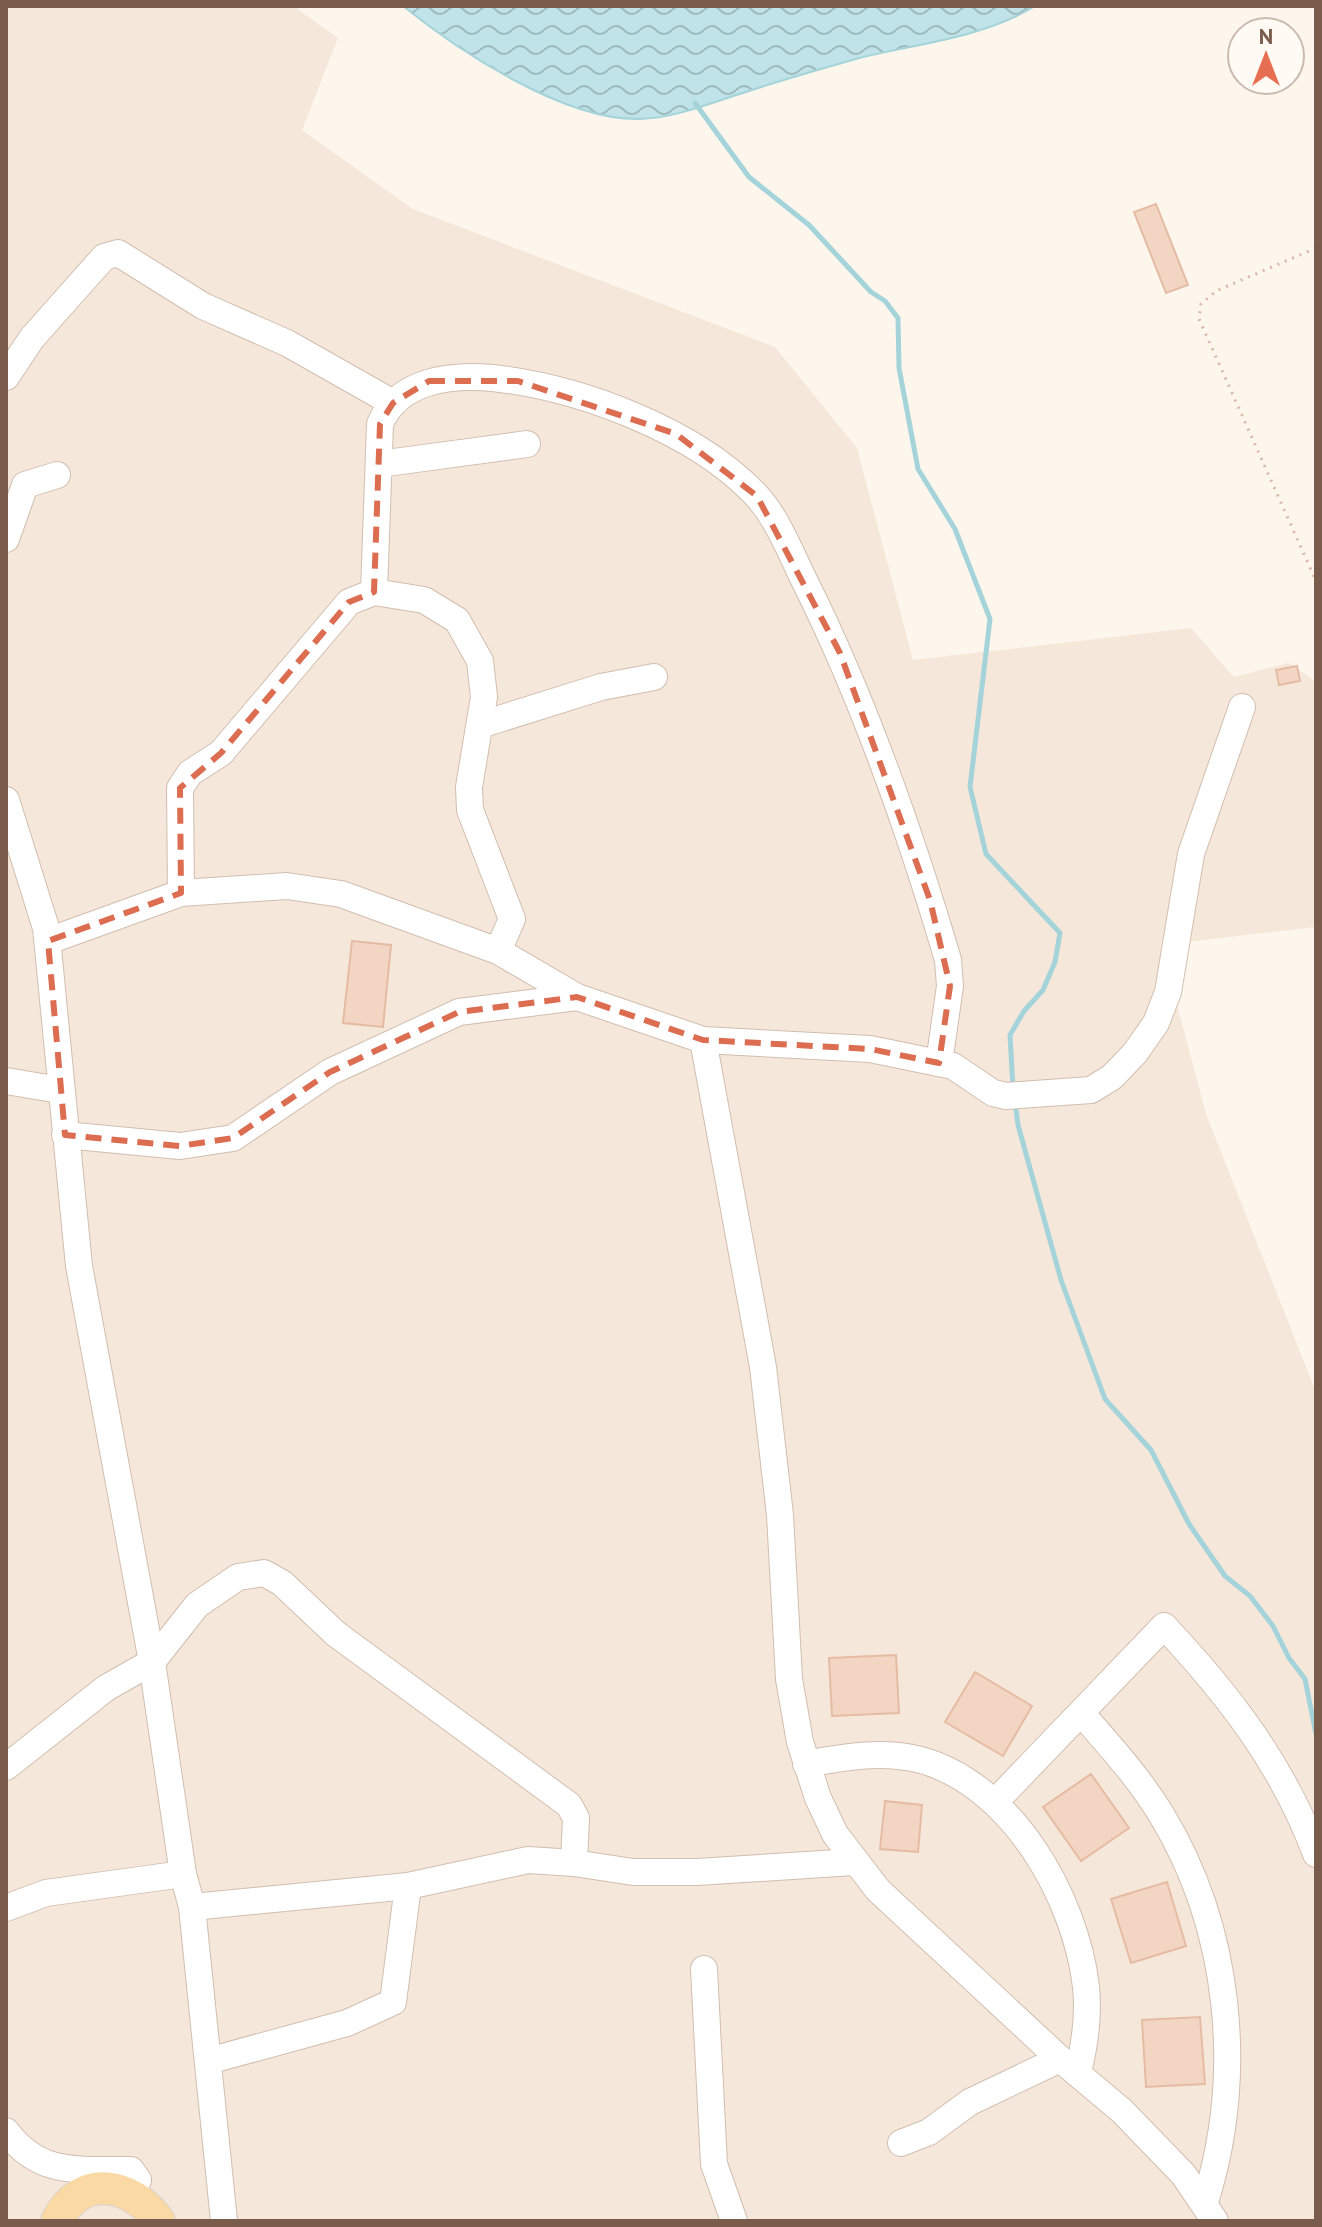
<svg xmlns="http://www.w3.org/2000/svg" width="1322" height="2227" viewBox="0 0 1322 2227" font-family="'PT Sans',sans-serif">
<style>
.residential{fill:#f5e8da}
.water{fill:url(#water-waves);stroke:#a5d3da;stroke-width:2}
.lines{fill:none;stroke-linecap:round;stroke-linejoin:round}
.stream{stroke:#a5d3da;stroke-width:5}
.building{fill:#f3d5c3;stroke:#e6bba3;stroke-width:2}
.minor-casing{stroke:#d1beb0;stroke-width:28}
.major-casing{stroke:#dad1cd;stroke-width:34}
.path{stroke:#d9b8a5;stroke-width:3;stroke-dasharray:2 6;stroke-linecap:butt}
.minor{stroke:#fff;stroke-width:26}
.major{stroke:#fbd9a5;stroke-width:32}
.marked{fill:none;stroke:#dc6d51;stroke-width:6;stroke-dasharray:16 10;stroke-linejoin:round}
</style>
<defs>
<pattern id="water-waves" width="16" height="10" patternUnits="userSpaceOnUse" patternTransform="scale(2)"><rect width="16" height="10" fill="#bfe3e8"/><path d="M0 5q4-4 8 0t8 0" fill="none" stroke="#a0bbbe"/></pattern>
</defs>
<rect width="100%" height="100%" fill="#fdf6ec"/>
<path class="residential" d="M 6,6 L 293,6 L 338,38 L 302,130 L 413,209 L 775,347 L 857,448 L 913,660 L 1191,628 L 1234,677 L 1289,663 L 1316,682 L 1316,927 L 1161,945 L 1206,1114 L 1316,1392 L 1316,2221 L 6,2221 Z"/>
<path class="water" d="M 403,6 L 1035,6 C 983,38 914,44 856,59 C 817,70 778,81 740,94 C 707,104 675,118 640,119 C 565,121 460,52 403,6 Z"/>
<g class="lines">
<g class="stream">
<path d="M 695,103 L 749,177 L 809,225 L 871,292 L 885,301 L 898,318 L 899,368 L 918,469 L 955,529 L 990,619 L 970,787 L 986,854 L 1060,933 L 1055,962 L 1043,990 L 1024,1011 L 1010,1035 L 1013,1088"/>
<path d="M 1015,1102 L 1018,1125 L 1061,1280 L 1105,1399 L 1151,1450 L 1189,1524 L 1225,1576 L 1250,1596 L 1273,1626 L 1289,1658 L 1305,1679 L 1316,1734"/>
</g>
</g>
<g class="building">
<path d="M 1156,204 L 1188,285 L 1166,293 L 1134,212 Z"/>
<path d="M 1297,666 L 1300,681 L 1279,685 L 1276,670 Z"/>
<path d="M 352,941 L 391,945 L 383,1027 L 343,1023 Z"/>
<path d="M 896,1655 L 899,1713 L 832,1716 L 829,1658 Z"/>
<path d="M 975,1672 L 1032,1706 L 1003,1756 L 945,1722 Z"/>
<path d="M 1091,1774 L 1129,1828 L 1081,1861 L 1043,1807 Z"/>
<path d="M 885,1801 L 922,1805 L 918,1852 L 880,1849 Z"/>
<path d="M 1167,1882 L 1186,1946 L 1131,1963 L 1111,1899 Z"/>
<path d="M 1200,2017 L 1205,2084 L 1146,2087 L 1142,2020 Z"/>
</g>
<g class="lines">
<g class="minor-casing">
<g id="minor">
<path d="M 6,377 L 32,338 L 104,257 L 118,253 L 203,306 L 287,343 L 393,403"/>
<path d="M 379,464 L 527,444"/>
<path d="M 6,539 L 25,485 L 57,475"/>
<path d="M 374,592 L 380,424 C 398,380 451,374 493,378 C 581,388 693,430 754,493 C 777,516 791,554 805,582 C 865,702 910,831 948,960 L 950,986 L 939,1063"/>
<path d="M 480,725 L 601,687 L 654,677"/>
<path d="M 6,800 L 46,928 L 79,1266 L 152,1662 L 183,1874 L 192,1907 L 224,2221"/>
<path d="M 181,893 L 180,788 L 190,773 L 221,753 L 349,602 L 374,592 L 424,600 L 457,620 L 480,661 L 484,697 L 469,787 L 470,810 L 512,919 L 498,951"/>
<path d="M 48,941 L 181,893 L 287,886 L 341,894 L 498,951 L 577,997 L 703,1040 L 870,1049 L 953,1066 L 993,1093 L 1006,1096 L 1091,1090 L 1112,1077 L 1135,1053 L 1156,1023 L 1168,992 L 1191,854 L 1242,707"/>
<path d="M 703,1040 L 763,1367 L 780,1515 L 789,1679 L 800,1742 L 818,1798 L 835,1834 L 878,1890 L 1060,2059 L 1122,2111 L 1183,2174 L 1215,2221"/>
<path d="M 6,1081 L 60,1090"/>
<path d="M 65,1135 L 180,1146 L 233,1138 L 330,1072 L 459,1012 L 577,997"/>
<path d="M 1082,1714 C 1110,1746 1139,1778 1161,1814 C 1231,1929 1245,2075 1205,2202"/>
<path d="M 806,1764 C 845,1757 882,1750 921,1760 C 1012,1785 1076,1898 1086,1987 C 1089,2016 1085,2044 1078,2072"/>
<path d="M 6,1767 L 106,1688 L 152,1662 L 197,1605 L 238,1577 L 264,1573 L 282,1583 L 336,1634 L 569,1805 L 576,1818 L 574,1863"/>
<path d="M 995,1802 L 1164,1626 C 1228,1694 1283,1765 1316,1854"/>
<path d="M 192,1907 L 408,1886 L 528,1860 L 574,1863 L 633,1872 L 697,1872 L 854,1862"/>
<path d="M 6,1908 L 46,1893 L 183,1874"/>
<path d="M 704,1969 L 714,2164 L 734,2221"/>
<path d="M 208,2061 L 347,2023 L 393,2002 L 408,1886"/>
<path d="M 6,2131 C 40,2177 79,2169 131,2170 L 138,2180 L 133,2195"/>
<path d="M 901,2143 L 929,2132 L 970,2102 L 1060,2059"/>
</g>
</g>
<g class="major-casing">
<path id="major" d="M 57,2221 C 81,2172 132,2183 159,2221"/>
</g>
<path class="path" d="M 1316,248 L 1216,291 L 1201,304 L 1199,319 L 1316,581"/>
<use href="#minor" class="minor"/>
<use href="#major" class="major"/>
</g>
<path class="marked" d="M 429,381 L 518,381 L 676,434 L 757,496 L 840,653 L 930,900 L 950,986 L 939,1063 L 870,1049 L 703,1040 L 577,997 L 459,1012 L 330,1072 L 233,1138 L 180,1146 L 65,1135 L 48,941 L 181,893 L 180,788 L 221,753 L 349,602 L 374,592 L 380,424 L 393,403 Z"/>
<rect width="1322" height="2227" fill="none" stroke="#7a5c4d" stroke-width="16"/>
<g transform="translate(1266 56)"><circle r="38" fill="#fffaf3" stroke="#cabbb1" stroke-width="2"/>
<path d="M0-6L14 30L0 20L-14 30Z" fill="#e76f51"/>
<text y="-12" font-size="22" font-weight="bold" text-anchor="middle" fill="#7a5c4d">N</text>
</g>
</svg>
